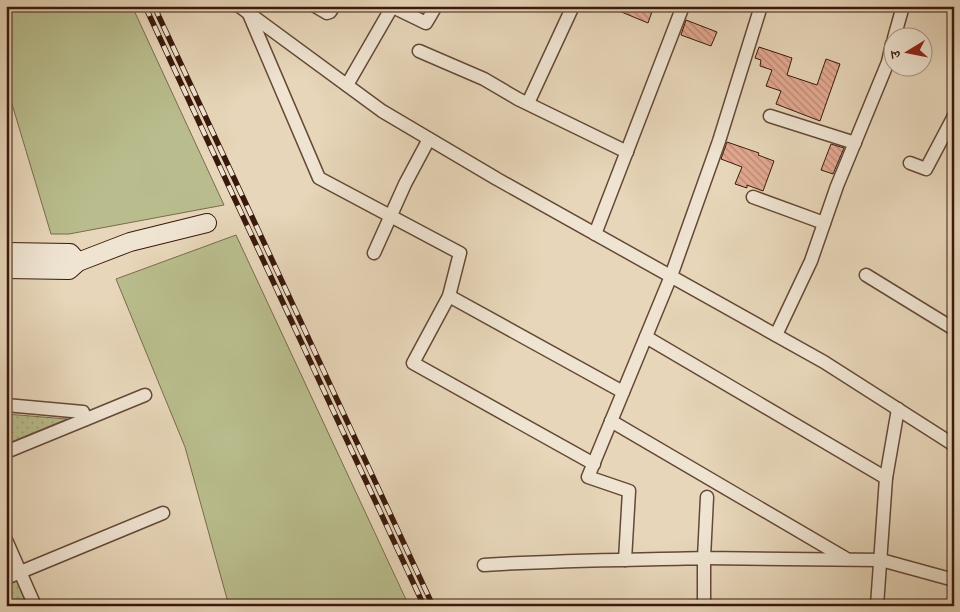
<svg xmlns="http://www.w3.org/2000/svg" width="960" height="612" viewBox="0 0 960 612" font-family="'IM FELL English','Noto Serif Devanagari',serif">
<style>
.grass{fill:#b9bd8d;stroke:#7a6b4c}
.park{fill:url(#park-dots);stroke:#7a6b4c}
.building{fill:url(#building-back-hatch);stroke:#3a190c}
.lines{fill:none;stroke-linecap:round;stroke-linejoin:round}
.street-casing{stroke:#654837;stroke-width:15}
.secondary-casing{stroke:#3a190c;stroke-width:20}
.street{stroke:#efe4d2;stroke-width:12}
.secondary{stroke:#efe4d2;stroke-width:18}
.rail-casing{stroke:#3a190c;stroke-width:5.5}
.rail{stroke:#efe4d2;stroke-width:4;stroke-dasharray:11;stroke-linecap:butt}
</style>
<defs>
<pattern id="park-dots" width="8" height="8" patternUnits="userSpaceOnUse" patternTransform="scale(1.25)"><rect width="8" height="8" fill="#b9bd8d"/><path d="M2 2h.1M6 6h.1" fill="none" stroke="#a0a278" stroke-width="1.8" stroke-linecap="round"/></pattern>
<pattern id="building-back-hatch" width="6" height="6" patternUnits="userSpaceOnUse" patternTransform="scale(1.25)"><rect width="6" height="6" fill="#e3a991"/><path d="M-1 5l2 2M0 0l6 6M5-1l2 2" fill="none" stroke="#b98975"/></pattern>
</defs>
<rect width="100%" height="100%" fill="#e7d6b9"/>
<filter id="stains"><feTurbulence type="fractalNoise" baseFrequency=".004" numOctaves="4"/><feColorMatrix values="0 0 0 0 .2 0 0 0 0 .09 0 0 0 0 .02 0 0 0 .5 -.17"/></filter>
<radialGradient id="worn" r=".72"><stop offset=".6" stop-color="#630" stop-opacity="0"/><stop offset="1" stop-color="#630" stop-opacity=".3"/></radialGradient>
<g class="grass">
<path d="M 6,6 L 132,6 L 224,205 L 69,234 L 51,234 L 6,84 Z"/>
<path d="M 236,235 L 409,606 L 229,606 L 185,447 L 116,279 Z"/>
</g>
<g class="park">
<path d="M 6,414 L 67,419 L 6,444 Z"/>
<path d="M 17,579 L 29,606 L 6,606 L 6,584 Z"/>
</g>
<g class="building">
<path d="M 607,6 L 654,6 L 648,23 Z"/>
<path d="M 686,20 L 717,32 L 711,46 L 681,35 Z"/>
<path d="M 759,47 L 792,58 L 787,75 L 817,85 L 826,59 L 840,64 L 820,121 L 776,104 L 781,91 L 766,86 L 772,70 L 760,66 L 761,60 L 755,58 Z"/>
<path d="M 727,142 L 759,153 L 758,155 L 774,161 L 763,191 L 747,185 L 747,188 L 735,184 L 742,167 L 721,159 Z"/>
<path d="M 831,144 L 844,148 L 833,174 L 821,170 Z"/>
</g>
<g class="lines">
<g class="street-casing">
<g id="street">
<path d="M 239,6 L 382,111 L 497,179 L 824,362 L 954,445"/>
<path d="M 315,6 L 327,13 L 330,12 L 334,6"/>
<path d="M 391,6 L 426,23 L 436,6"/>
<path d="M 249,14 L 319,178 L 460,253 L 449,296 L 413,363 L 594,464"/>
<path d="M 894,38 L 903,6"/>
<path d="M 419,51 L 484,79 L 518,99 L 627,152"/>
<path d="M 347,85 L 392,7"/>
<path d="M 528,103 L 573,6"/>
<path d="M 770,116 L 855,143"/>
<path d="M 910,163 L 926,169 L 954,116"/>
<path d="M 753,197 L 824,223"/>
<path d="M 595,234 L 683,6"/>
<path d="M 374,253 L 405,184 L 429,139"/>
<path d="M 866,275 L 954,329"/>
<path d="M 449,296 L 623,392"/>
<path d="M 776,335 L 811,261 L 837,186 L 888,62 L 892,44"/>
<path d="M 646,337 L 886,478"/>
<path d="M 6,405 L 83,412 L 86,419"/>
<path d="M 611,421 L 845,558"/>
<path d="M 6,452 L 145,395"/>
<path d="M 707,497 L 704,558 L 881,560 L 954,580"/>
<path d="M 6,540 L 35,606"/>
<path d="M 625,560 L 629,491 L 588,477 L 671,276 L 719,141 L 761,6"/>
<path d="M 484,565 C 557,560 630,560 704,558 L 704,606"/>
<path d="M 6,578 L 163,513"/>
<path d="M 877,606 L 886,478 L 898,409"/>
</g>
</g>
<g class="secondary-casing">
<g id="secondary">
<path d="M 6,252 L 70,253 L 78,262"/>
<path d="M 6,269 L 69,270 L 78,262 L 130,242 L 207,223"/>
</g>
</g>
<use href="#street" class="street"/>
<use href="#secondary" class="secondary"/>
<g class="rail-casing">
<g id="rail">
<path d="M 145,6 L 424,606"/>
<path d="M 154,6 L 433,606"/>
</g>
</g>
<use href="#rail" class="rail"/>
</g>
<rect width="960" height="612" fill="none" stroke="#e7d6b9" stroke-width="25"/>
<rect x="8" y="8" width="945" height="597" fill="none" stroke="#3a190c" stroke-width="2.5"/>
<rect x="12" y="12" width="935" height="587" fill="none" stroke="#3a190c"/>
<g transform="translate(908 52) rotate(260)"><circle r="24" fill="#efe4d2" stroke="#a79383"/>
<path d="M0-4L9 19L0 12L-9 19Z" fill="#8f2418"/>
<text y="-8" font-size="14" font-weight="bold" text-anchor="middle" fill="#3a190c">उ</text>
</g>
<rect width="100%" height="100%" filter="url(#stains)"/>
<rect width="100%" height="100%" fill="url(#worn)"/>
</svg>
